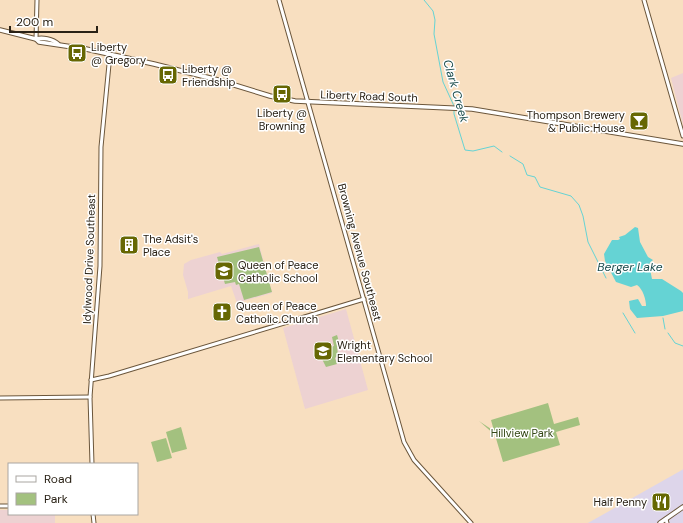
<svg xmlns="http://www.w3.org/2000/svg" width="683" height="523" viewBox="0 0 683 523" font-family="'DM Sans',sans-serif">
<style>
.commercial{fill:#ddd5ea}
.education{fill:#edd2d2}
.green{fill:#a3c17f}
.water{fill:#65d3d4}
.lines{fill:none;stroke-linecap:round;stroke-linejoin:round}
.stream{stroke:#65d3d4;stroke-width:1}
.tertiary-casing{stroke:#6b563b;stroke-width:5}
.secondary-casing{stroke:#6b563b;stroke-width:5}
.primary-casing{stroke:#6b563b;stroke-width:5.5}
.tertiary{stroke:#fff;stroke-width:3}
.secondary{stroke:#fff;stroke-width:3}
.primary{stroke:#fff;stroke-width:3.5}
.labels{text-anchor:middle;stroke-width:3;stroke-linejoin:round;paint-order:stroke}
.poi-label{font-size:11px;fill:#292115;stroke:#fff;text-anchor:start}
.street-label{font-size:11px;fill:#292115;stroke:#fff}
.park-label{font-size:11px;fill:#334715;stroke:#fff}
.water-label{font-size:12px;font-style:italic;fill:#194b4b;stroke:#fff}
</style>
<rect width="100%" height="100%" fill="#f8dfc0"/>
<path class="commercial" d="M 683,469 L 683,523 L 588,523 L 682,470 Z"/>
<g class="education">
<path d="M 683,73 L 683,125 L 671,78 Z"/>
<path d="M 259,244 L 272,293 L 237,303 L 231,286 L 188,299 L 188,292 L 183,275 L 184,264 L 191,260 L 220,252 L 222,254 Z"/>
<path d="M 346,309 L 368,390 L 305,409 L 283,328 Z"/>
<path d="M 0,510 L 9,510 L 9,514 L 55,514 L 55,523 L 0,523 Z"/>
</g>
<g class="green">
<path d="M 259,247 L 272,292 L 244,300 L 239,284 L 236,285 L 235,282 L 225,284 L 217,257 Z"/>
<path d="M 337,335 L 340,345 L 337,347 L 338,355 L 335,358 L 337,364 L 326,367 L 318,351 L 334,346 L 332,337 Z"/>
<path d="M 548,403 L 554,424 L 578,417 L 580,425 L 556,432 L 560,445 L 503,462 L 495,435 L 479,421 L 494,431 L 491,420 Z"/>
<path d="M 181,427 L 187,449 L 172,453 L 166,432 Z"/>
<path d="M 166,438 L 172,458 L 157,462 L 151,442 Z"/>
</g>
<path class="water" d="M 635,227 L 638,228 L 640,242 L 648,257 L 653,260 L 649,264 L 652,279 L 662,279 L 681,291 L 683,293 L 683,311 L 663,316 L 637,318 L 630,309 L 629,301 L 638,299 L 642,306 L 646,306 C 646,300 643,289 637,285 L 631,287 L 616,282 L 605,261 L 604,254 L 612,240 L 618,240 L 620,239 L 619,237 L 625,235 Z"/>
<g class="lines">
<g class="stream">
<path d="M 424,0 L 433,11 L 435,20 L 434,34 L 443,82 L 454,106"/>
<path d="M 454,109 L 454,114 L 465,150 L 473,151 L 494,146 L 502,152"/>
<path d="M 510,156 L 523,164 L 527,175 L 535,177 L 540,187 L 571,196 L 579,205 L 583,216 L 588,242 L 606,278"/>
<path d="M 623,313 L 635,333"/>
<path d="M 663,318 L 665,329"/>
<path d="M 668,333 L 675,343 L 683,346"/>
</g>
<g class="tertiary-casing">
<g id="tertiary">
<path d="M 279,0 L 404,442 L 414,460 L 471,523"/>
<path d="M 36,39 L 37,0"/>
<path d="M 91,380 L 109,376 L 364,299"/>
<path d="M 0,398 L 90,397"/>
<path d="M 92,464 L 90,397 L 100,266 L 101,147 L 110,54"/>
<path d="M 0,506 L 9,506"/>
<path d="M 93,514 L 94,523"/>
<path d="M 666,519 L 667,523"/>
</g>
</g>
<g class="secondary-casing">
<path id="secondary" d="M 644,0 L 683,136"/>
</g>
<g class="primary-casing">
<g id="primary">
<path d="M 0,30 L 36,39 L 39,42 L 86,49 L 154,64 L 218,80 L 270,96 L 295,101 L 472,109 L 683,144"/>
<path d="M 36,39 C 42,37 53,39 58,44"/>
<path d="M 660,523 L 683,507"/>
</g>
</g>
<use href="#tertiary" class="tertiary"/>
<use href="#secondary" class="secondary"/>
<use href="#primary" class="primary"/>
</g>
<defs>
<g id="bus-square" transform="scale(1)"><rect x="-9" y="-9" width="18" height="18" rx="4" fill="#666703" stroke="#fff"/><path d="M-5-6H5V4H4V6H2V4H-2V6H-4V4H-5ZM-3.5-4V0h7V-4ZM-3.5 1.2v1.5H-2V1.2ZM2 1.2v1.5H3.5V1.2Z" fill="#fff"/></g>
<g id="bar-square" transform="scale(1)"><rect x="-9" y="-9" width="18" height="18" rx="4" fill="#666703" stroke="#fff"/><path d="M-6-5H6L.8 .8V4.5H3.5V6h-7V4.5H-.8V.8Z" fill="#fff"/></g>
<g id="building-square" transform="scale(1)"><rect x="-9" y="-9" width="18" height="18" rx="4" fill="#666703" stroke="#fff"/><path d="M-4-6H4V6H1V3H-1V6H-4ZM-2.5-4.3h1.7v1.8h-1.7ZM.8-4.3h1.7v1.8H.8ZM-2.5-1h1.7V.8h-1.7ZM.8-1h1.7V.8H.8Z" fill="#fff"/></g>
<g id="school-square" transform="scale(1)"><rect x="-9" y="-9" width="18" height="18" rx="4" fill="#666703" stroke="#fff"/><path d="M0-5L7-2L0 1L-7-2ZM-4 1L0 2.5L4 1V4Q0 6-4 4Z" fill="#fff"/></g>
<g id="church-square" transform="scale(1)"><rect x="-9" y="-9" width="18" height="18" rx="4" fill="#666703" stroke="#fff"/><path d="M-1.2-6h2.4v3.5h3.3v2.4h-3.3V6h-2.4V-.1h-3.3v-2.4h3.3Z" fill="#fff"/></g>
<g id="restaurant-square" transform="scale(1)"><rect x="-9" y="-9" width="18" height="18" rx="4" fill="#666703" stroke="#fff"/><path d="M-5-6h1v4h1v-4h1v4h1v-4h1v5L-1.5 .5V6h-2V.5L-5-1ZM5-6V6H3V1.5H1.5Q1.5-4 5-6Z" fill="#fff"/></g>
</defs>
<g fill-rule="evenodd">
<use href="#bus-square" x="77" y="53"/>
<use href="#bus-square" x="168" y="75"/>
<use href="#bus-square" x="282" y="94"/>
<use href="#bar-square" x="639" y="121"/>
<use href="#building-square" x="129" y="245"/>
<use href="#school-square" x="224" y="271"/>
<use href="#church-square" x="222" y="312"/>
<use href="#school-square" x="323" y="351"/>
<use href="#restaurant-square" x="661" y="502"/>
</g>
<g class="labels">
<g class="poi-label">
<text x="91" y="51">Liberty<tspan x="91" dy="13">@ Gregory</tspan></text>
<text x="182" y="73">Liberty @<tspan x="182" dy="13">Friendship</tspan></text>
<text x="282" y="117" text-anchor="middle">Liberty @<tspan x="282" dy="13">Browning</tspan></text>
<text x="625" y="119" text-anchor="end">Thompson Brewery<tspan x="625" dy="13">&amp; Public House</tspan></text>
<text x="143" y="243">The Adsit's<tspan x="143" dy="13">Place</tspan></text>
<text x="238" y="269">Queen of Peace<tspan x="238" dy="13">Catholic School</tspan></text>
<text x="236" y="310">Queen of Peace<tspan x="236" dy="13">Catholic Church</tspan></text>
<text x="337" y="349">Wright<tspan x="337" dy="13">Elementary School</tspan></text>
<text x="647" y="506" text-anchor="end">Half Penny</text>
</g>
<g class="street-label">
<text transform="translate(369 96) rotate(2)" y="4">Liberty Road South</text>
<text transform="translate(360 252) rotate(75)" y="4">Browning Avenue Southeast</text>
<text transform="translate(89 259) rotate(-88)" y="4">Idylwood Drive Southeast</text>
</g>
<g class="park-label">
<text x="522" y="437">Hillview Park</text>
</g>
<g class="water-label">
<text transform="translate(456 91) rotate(74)" y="4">Clark Creek</text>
<text x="630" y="271">Berger Lake</text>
</g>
</g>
<rect x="8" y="463" width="130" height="52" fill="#ffffff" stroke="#a9a6a1"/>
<rect x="16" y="476" width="20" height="6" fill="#ffffff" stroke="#a9a6a1"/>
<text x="44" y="483" font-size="12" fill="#292115">Road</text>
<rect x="16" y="493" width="20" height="12" fill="#a3c17f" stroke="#a9a6a1"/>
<text x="44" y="503" font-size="12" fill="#292115">Park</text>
<path d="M10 26v6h87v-6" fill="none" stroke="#292115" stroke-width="2"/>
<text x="16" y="26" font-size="12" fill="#292115" stroke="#ffffff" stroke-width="3" paint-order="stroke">200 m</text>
</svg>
